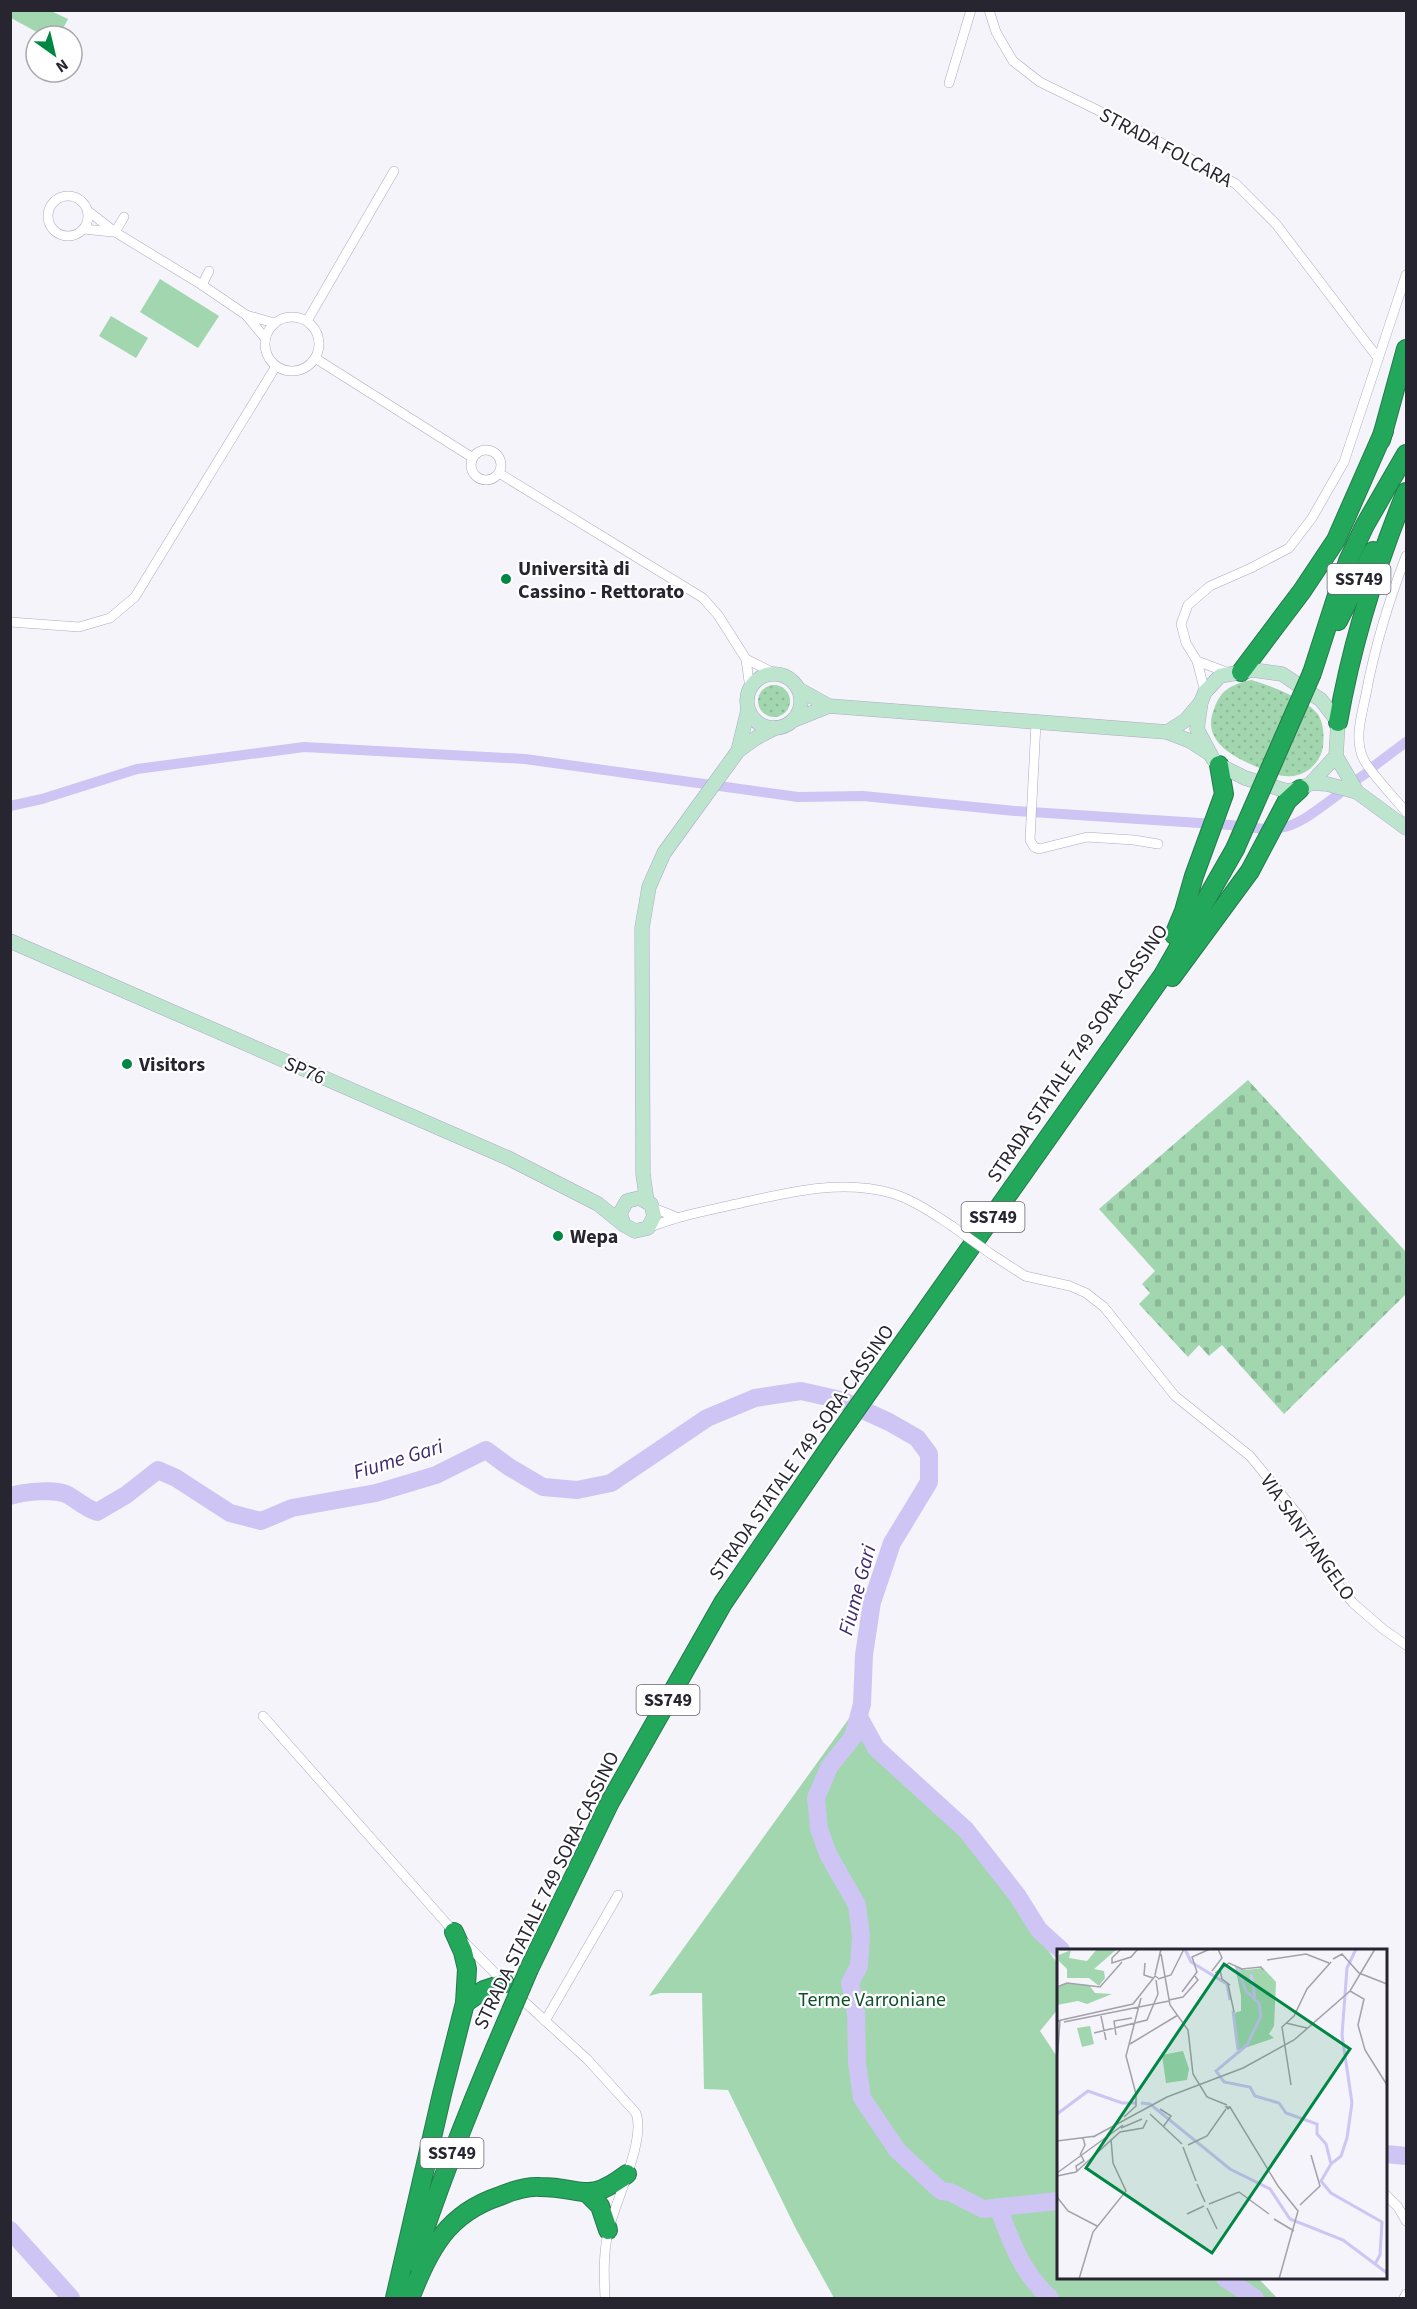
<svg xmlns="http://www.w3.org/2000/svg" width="1417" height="2309" viewBox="0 0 1417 2309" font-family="'Source Sans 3',sans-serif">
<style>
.grass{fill:url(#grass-dots)}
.cemetery{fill:url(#cemetery-stones)}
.park{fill:#a1d6ae}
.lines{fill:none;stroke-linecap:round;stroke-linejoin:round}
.canal{stroke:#cec5f5;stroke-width:10}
.river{stroke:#cec5f5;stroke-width:18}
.street-casing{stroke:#aea9c5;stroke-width:10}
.secondary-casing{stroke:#aea9c5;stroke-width:15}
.highway-casing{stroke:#247a4c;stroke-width:20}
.street{stroke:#fff;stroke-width:9}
.secondary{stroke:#bde5ce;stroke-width:14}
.highway{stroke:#23a85b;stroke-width:18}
.street-bridge-casing{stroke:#aea9c5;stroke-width:10;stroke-linecap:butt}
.highway-bridge-casing{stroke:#247a4c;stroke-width:20;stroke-linecap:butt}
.street-bridge{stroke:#fff;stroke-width:9}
.highway-bridge{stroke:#23a85b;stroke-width:18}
.poi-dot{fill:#008744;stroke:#fff;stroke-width:2}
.labels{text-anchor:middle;stroke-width:4.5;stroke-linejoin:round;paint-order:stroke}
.shield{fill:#fff;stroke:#68666e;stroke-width:1.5}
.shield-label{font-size:18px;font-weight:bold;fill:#272530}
.street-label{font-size:20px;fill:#272530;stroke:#fff}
.poi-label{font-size:20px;font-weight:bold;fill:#272530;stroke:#fff;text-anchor:start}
.park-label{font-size:20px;fill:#0e5029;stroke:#fff}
.water-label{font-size:21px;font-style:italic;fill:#3f2a6f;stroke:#fff}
.inset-river{fill:none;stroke:#cec5f5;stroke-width:3}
.inset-road{fill:none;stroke:#a3a1a9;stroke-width:1.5}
.view{fill:#008744;fill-opacity:0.15;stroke:#008744;stroke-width:3}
.inset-edge{fill:none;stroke:#272530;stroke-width:3}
</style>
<defs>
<pattern id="grass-dots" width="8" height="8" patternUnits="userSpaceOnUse" patternTransform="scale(1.5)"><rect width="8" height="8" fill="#a1d6ae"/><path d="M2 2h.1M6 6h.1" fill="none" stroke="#8bb896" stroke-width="1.8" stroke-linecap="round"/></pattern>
<pattern id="cemetery-stones" width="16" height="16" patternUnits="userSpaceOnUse" patternTransform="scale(1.5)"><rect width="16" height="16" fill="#a1d6ae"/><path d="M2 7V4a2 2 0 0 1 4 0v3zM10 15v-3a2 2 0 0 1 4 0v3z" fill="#8bb896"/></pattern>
</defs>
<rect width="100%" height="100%" fill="#f5f4fa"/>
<g class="grass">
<path d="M 1251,680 C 1267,684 1311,701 1319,716 C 1324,726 1324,736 1323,747 C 1321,759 1312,770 1301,774 C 1285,780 1272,773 1257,767 C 1233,757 1201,741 1214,709 C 1222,688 1230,686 1251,680 Z"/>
<circle cx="774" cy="701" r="16"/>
</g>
<path class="cemetery" d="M 1248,1080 L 1406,1252 L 1406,1294 L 1284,1414 L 1222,1345 L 1209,1356 L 1199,1345 L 1188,1357 L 1139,1304 L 1150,1293 L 1142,1284 L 1155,1271 L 1099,1209 Z"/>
<g class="park">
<path d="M 10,11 L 51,11 L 68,19 L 59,36 L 44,36 L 11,18 Z"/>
<path d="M 160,279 L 219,316 L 198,348 L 140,312 Z"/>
<path d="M 111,316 L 148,338 L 136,358 L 99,336 Z"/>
<path d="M 853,1713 L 898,1776 L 962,1833 L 1058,1964 L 1058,2009 L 1040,2031 L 1058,2058 L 1058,2278 L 1258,2278 L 1277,2298 L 834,2298 L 796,2229 L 728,2090 L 704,2089 L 702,1993 L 660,1993 L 649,1996 Z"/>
</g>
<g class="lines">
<g class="canal">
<path d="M 1374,766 L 1406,742"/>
<path d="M 1355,781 L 1368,772"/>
<path d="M 10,806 L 42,799 L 137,769 L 304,747 L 525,759 L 798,797 L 863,796 L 1015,811 L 1230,825 C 1289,834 1293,828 1339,794"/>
</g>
<g class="river">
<path d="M 10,1496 C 23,1492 56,1488 68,1495 C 78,1501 85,1508 97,1512 L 126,1495 L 158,1470 L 176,1478 L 230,1513 L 261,1521 L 292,1508 L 376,1493 L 436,1475 L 486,1450 L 509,1467 L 543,1487 L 577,1490 L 611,1483 L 707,1418 L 755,1398 L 801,1391 L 841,1400 L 889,1422 L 917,1438 L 929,1454 L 929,1482 L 892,1543 L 872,1602 L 864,1655 L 862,1704 L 853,1737 L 829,1767 L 816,1798 L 819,1829 L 828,1854 L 857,1905 L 861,1936 L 859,1966 L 850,1983 L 856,2013 L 857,2063 L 862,2098 L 897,2150 L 941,2191 L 950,2192 L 983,2209 L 1058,2201"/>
<path d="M 859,1717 L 876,1748 L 966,1830 L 1017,1895 L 1039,1930 L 1061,1950"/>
<path d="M 1386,2154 L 1406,2156"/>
<path d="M 998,2207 C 1012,2243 1021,2272 1050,2298"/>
<path d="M 10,2230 L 71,2298"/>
<path d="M 1225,2278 L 1255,2298"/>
</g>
<g class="street-casing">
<g id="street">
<path d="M 989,10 L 996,32 L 1013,61 L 1040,82 L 1134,128 L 1236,184 L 1276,224 L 1378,358"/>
<path d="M 949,83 L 971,10"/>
<circle cx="68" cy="216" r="20"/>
<path d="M 88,211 L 115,232 L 202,285 L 246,315 L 265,338"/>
<path d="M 84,229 L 112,232"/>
<path d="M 115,232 L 124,217"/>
<path d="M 202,285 L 209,271"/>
<path d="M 246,315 L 274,323"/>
<circle cx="292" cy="344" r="27"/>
<path d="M 307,321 L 394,171"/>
<path d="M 315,358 L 473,458"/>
<circle cx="486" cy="465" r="15"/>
<path d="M 499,473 L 703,598 L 718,615 L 746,659 L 750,689"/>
<path d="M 1406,556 C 1388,603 1375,645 1366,694 C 1362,714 1354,738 1363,758 C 1370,773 1395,798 1406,812"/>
<path d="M 10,622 L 79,627 L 110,618 L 135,597 L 276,366"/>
<path d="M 746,659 L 774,673"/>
<path d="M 1197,661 L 1229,673"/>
<path d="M 1205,692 L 1197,661 L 1186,643 L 1181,624 L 1188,605 L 1210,586 L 1251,568 L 1289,548 L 1312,518 L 1344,462 L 1406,275"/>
<path d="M 1036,723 L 1030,840 L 1034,847 L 1039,849 L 1087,837 L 1134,840 L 1158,844"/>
<path d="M 651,1207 L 676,1217"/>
<path d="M 648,1228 C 678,1216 709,1210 741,1203 C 790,1192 841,1179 891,1193 C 914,1200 932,1213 952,1226"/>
<path d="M 991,1254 L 1025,1276 L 1070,1286 L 1086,1293 L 1104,1307 L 1175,1396 L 1250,1456 L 1299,1516 L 1332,1577 L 1353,1603 L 1383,1629 L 1406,1645"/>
<path d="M 263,1716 L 455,1933"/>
<path d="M 465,1943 L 506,1984"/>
<path d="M 516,1994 L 588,2060 L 636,2113 C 646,2140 616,2199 609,2229 C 603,2251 604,2276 605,2298"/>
<path d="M 545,2021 L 618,1895"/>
<path d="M 1386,2195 L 1398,2207 L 1406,2221"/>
<path d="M 1404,2298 L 1406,2294"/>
</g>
</g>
<g class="secondary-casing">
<g id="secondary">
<path d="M 1253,670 L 1282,674 L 1321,700 L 1338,722 L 1336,756 L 1311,783 L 1300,789 L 1287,791 L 1245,778 L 1219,765 L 1213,759 L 1197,729 L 1201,702 L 1205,692 L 1220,676 Z"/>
<circle cx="774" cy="701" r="27"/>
<path d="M 800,690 L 829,706 L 1167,732 L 1190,741 L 1207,752"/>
<path d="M 794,720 L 829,706"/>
<path d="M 1167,732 L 1186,720 L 1201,702"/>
<path d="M 738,751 L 748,710"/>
<path d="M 1336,756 L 1357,792 L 1406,828"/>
<path d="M 1311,783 L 1327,784 L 1357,792"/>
<path d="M 10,941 L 508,1158 L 598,1204 L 624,1225 L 635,1231 L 648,1228 L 654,1216 L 651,1204 L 639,1198 L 627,1201 L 620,1213 L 624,1225"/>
<path d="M 647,1202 L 643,1174 L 642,928 L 649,887 L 664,853 L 738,751 L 756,738 L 775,728"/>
</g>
</g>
<g class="highway-casing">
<g id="highway">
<path d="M 1381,440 L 1406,349"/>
<path d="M 1338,621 L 1373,551"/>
<path d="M 1241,672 L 1302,591 L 1336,540 L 1384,431"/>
<path d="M 1312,673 L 1348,561 L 1365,525 L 1406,454"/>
<path d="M 1338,722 C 1352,642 1376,566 1406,492"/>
<path d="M 1174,935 L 1184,911 L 1194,876 L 1224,794 L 1219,765"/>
<path d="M 1172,977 L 1250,871 L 1287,801 L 1300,789"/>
<path d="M 529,1969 L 610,1802 L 723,1603 L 831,1445 L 1163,975 L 1235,849"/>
<path d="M 465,2003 L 484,1990 L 505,1983"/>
<path d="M 588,2194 L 600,2206 L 608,2230"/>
<path d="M 414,2262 C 441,2177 475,2094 511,2011"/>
<path d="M 395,2298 L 442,2094 L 465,2003 L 467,1969 L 463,1952 L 454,1932"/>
<path d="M 410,2298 C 430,2249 446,2214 500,2196 C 512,2191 527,2186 540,2187 C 584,2187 586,2205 627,2174"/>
</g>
</g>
<use href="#street" class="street"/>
<use href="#secondary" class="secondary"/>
<use href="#highway" class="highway"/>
<g class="street-bridge-casing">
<path id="street-bridge" d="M 952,1226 L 991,1254"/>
</g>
<g class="highway-bridge-casing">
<g id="highway-bridge">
<path d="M 1235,849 L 1312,673"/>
<path d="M 511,2011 L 529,1969"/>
</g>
</g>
<use href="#street-bridge" class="street-bridge"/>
<use href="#highway-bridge" class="highway-bridge"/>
</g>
<g class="poi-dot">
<circle cx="506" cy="579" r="6"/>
<circle cx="127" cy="1064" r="6"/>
<circle cx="558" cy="1236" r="6"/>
</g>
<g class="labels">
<g class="shield">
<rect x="1327.5" y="564" width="63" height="30" rx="4.5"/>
<rect x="961.5" y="1202" width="63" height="30" rx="4.5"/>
<rect x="636.5" y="1685" width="63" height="30" rx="4.5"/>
<rect x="420.5" y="2138" width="63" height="30" rx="4.5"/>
</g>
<g class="shield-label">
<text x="1359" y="585">SS749</text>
<text x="993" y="1223">SS749</text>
<text x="668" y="1706">SS749</text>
<text x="452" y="2159">SS749</text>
</g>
<g class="street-label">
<text transform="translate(1166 147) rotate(28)" y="7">STRADA FOLCARA</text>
<text transform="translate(1077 1053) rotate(-56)" y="7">STRADA STATALE 749 SORA-CASSINO</text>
<text transform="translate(305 1070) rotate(23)" y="7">SP76</text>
<text transform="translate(801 1452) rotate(-55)" y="7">STRADA STATALE 749 SORA-CASSINO</text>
<text transform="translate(1308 1537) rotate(55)" y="7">VIA SANT'ANGELO</text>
<text transform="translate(546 1890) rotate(-64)" y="7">STRADA STATALE 749 SORA-CASSINO</text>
</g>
<g class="poi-label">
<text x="518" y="575">Università di<tspan x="518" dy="23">Cassino - Rettorato</tspan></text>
<text x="139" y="1071">Visitors</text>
<text x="570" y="1243">Wepa</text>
</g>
<g class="park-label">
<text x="872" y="2006">Terme Varroniane</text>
</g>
<g class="water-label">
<text transform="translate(398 1459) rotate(-17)" y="7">Fiume Gari</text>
<text transform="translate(857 1590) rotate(-75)" y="7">Fiume Gari</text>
</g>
</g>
<g transform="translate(1057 1949)">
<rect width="330" height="330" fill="#f5f4fa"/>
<path d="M 40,0 L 60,0 L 37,20 L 47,22 L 48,29 L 42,37 L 32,29 L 10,29 L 10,20 L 2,12 L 2,6 L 14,1 L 12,9 L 30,12 ZM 9,34 L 32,36 L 38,44 L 55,45 L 30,55 L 21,52 L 0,56 L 0,39 Z" fill="#a1d6ae"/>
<path d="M 126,102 L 132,120 L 130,131 L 109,134 L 105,106 Z" fill="#a1d6ae"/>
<path d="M 178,17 L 189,21 L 206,19 L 219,33 L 217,77 L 212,85 L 217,89 L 182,101 L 177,64 L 184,62 L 184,47 ZM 33,77 L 37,95 L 25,98 L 20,79 Z" fill="#a1d6ae"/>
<path class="inset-river" d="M 128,0 L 134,13 L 170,35 L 173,51M 299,0 L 290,19 L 285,86 L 295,154 L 290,189 L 284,207 L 274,215 L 264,232 L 274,244 L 325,273 L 323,306 L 318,315 L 330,324M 180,18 L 189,42 L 202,54 L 204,67 L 190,96 L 159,122 L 167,133 L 193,138 L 198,147 L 222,154 L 229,164 L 260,175 L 260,185 L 269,195 L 274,215M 194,25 L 198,49M 176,62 L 181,101M 84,154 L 93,155 L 173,220 L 213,240 L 233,270 L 286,291 L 318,315M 0,165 L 31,142 L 65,154 L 79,154"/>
<path class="inset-road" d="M 64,0 L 55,9 L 55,14 L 74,8 L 81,0M 104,5 L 113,56 L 131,81 L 136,125 L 150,148 L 170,156M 276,10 L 285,5 L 302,24 L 330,35M 210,11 L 249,5 L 272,14M 88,14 L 87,26 L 96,29M 163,21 L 165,30 L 173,36M 155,22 L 165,9 L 161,0M 158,24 L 172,14 L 185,20 L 204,18 L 206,21M 98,26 L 104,0M 101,30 L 114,26 L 127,0M 171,35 L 177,63M 0,38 L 10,34 L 43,38 L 65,13M 293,42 L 307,50 L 301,76 L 308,101 L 330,136M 125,43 L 140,23 L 135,8 L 153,0M 112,51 L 126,48 L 141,31 L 137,26M 44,67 L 49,91M 0,72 L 76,55 L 98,27 L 101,29M 7,73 L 112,52M 229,74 L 250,79M 37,84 L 90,71 L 101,45 L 99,31M 59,86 L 57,72 L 75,69M 73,95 L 121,66M 0,112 L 3,72M 234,136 L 225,78 L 237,67 L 250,40 L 274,13M 79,145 L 69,107 L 84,49M 173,158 L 169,158 L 171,160 L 173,158 L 221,237 L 241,262 L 222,330M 103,160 L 114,167 L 106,178M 93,165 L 125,195M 67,168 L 79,157 L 79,145M 64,179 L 85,170M 36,188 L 110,148 L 186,119 L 237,91 L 293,42 L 318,0M 0,192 L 39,187M 131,196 L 150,187 L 169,160M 126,198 L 139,232M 23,206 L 28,196 L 26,189M 20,222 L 19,217 L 27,212 L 24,206M 0,224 L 66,176M 0,227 L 19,223 L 63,183 L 86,179 L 90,171M 140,235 L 148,253M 0,248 L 11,262 L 40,277M 152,255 L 182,243 L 212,265M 243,256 L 263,237 L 254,206M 150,259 L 160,280M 130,265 L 147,257M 217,270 L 237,282M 22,330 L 36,283 L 69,242 L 56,214 L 54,190"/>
<path class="view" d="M 167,15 L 293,100 L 155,304 L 29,219 Z"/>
<rect width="330" height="330" class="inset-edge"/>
</g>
<rect width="1417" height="2309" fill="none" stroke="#272530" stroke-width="24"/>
<g transform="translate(54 54) rotate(146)"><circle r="28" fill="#ffffff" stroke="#a9a8ac" stroke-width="1.5"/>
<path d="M0-4.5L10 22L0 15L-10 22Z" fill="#008744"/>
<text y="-9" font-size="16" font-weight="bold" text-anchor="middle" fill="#272530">N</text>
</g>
</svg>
